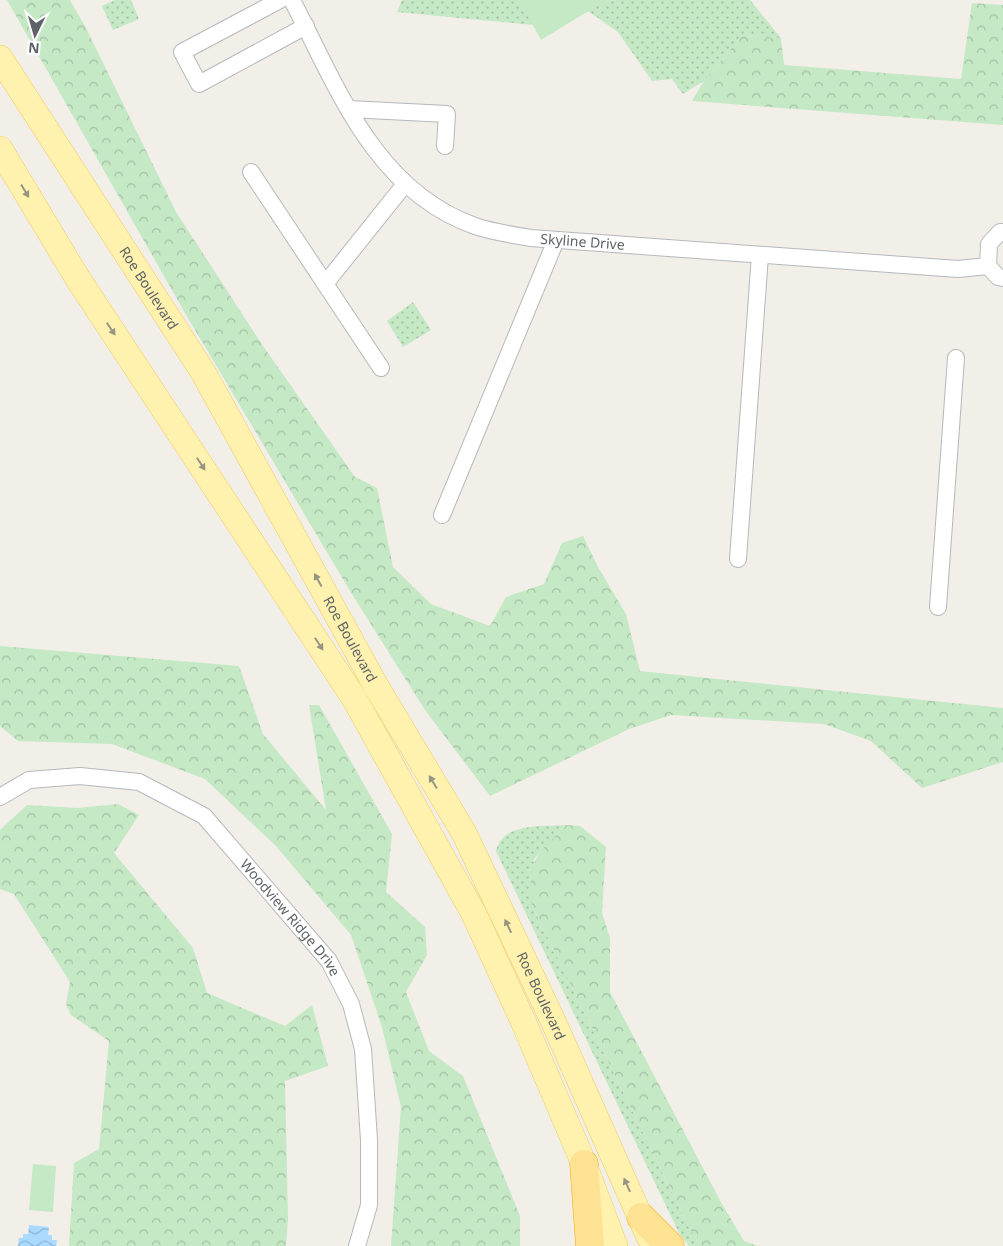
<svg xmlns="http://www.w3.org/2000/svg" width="1003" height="1246" viewBox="0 0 1003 1246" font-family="'Noto Sans',sans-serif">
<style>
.grass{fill:url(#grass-dots)}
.forest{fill:url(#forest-crowns)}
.garden{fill:#c5e8c5}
.water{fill:url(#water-waves)}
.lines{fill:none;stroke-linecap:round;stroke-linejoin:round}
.minor-casing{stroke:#b5b8bc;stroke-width:18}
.primary-casing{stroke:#f2c960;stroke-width:26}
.motorway-casing{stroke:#f9ab00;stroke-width:29}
.minor{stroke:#fff;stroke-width:16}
.primary{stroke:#fff2af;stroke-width:25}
.motorway{stroke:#fde293;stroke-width:28}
.oneway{fill:#979581}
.labels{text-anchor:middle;stroke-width:4.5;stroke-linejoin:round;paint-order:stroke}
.street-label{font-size:14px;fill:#5f6368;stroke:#fff}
</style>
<defs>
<pattern id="grass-dots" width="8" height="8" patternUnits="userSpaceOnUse" patternTransform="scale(1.25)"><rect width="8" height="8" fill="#c5e8c5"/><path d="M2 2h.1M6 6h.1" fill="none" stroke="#a3c0a4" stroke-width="1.8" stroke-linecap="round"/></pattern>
<pattern id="forest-crowns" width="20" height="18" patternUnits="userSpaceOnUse" patternTransform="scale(1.25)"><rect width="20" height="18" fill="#c5e8c5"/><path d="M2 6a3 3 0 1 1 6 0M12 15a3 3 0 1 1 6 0" fill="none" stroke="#a3c0a4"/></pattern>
<pattern id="water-waves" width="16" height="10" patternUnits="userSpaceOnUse" patternTransform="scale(1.25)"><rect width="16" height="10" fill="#aadaff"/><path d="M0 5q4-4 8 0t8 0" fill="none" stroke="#8eb4d2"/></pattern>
</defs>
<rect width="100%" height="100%" fill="#f1efe8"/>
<g class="grass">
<path d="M 115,0 L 131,0 L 139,19 L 113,30 L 102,6 Z"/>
<path d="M 402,0 L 519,0 L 533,25 L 397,12 Z"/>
<path d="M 615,0 L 750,0 L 781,38 L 742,36 L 704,81 L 683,94 L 672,79 L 652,81 L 618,32 L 588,11 L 600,4 Z"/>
<path d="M 413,302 L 431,330 L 403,347 L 387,321 Z"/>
<path d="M 566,825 L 534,859 L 532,905 L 690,1229 L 701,1246 L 689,1246 L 679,1233 L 496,851 C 503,822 542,827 566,825 Z"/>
</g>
<g class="forest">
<path d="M 7,0 L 70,0 L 86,28 L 176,212 L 263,346 L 355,477 L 377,488 L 393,567 L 431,604 L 490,626 L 506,597 L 544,584 L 562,543 L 583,536 L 598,567 L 626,614 L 640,671 L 1003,708 L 1003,762 L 922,788 L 871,741 L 824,724 L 671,715 L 629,729 L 490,796 L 425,710 L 350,591 L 185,313 Z"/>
<path d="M 972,3 L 1003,5 L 1003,125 L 692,101 L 704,81 L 742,36 L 781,38 L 784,65 L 961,79 Z"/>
<path d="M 0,646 L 239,666 L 263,734 L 326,810 L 309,705 L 319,705 L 392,834 L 386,892 L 425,927 L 427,955 L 406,992 L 429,1051 L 463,1076 L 520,1216 L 520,1246 L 391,1246 L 401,1107 L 382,1027 L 351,935 L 276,846 L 205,779 L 112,744 L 18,741 L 0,726 Z"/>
<path d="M 118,804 L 139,815 L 114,853 L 193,948 L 207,993 L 285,1026 L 312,1005 L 328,1066 L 285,1081 L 288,1219 L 286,1246 L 69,1246 L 74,1163 L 99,1149 L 109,1041 L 71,1015 L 66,1004 L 70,982 L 14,894 L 0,889 L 0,830 L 27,805 L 78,808 Z"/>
<path d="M 566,825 L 580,826 L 606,847 L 602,913 L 610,938 L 610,992 L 722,1204 L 744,1241 L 758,1246 L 701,1246 L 690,1229 L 532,905 C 528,857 535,858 566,825 Z"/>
</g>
<g class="garden">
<path d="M 519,0 L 615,0 L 600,4 L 541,40 Z"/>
<path d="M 33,1164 L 56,1166 L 53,1212 L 29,1210 Z"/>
</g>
<path class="water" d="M 29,1225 L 49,1227 L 48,1235 L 52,1235 L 52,1240 L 57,1240 L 56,1246 L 18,1246 L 19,1238 L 23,1238 L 23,1234 L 28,1234 Z"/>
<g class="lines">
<g class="minor-casing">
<g id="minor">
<path d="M 280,0 L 182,52 L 199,84 L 306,26"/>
<path id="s1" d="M 292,0 C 337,87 375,191 475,226 C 493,232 512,235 531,238 L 958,269 L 988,266"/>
<path d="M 349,109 L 447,114 L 445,146"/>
<path d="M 251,172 L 381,368"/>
<path d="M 1003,232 L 1000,232 L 989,244 L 988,266 L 998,277 L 1003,278"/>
<path d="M 325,284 L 405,184"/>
<path d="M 442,515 L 556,240"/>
<path d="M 738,559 L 760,255"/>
<path d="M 938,607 L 956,358"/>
<path id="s2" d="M 0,797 L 29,780 L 80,776 L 139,782 L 204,816 L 329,961 L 351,1004 L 363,1049 L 369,1140 L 369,1205 L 357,1246"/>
</g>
</g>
<g class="primary-casing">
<g id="primary">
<path id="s3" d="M 0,58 L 203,372 L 376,686 L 464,833 L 554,1023 L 649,1237"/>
<path d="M 0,149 L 78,279 L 354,698 L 474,914 L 523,1021 L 584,1164 L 615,1246"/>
</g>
</g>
<g class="motorway-casing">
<g id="motorway">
<path d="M 584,1164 L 590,1246"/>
<path d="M 641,1217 L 670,1246"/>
</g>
</g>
<use href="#minor" class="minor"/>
<use href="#primary" class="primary"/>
<use href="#motorway" class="motorway"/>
</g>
<defs><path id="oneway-solid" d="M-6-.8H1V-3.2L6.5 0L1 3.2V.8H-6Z" transform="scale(1.25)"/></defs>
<g class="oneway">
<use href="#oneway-solid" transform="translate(25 191) rotate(59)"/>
<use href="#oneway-solid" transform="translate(111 329) rotate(56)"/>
<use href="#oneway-solid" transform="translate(201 464) rotate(57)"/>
<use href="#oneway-solid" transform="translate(318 580) rotate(-119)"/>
<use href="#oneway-solid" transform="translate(319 644) rotate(57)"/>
<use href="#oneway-solid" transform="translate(433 782) rotate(-121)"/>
<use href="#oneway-solid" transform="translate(508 926) rotate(-115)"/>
<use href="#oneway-solid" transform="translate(627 1185) rotate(-114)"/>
</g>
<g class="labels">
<g class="street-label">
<text dy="5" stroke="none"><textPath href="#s1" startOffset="408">Skyline Drive</textPath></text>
<text dy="5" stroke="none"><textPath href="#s3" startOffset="274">Roe Boulevard</textPath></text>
<text dy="5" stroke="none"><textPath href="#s3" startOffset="679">Roe Boulevard</textPath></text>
<text dy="5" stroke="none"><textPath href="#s2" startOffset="351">Woodview Ridge Drive</textPath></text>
<text dy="5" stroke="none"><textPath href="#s3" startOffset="1084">Roe Boulevard</textPath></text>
</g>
</g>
<g transform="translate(35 35) rotate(185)" stroke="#ffffff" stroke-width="4" paint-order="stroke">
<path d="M0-4L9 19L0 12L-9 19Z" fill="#5f6368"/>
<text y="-8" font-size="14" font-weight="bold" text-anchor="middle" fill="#5f6368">N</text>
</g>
</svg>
